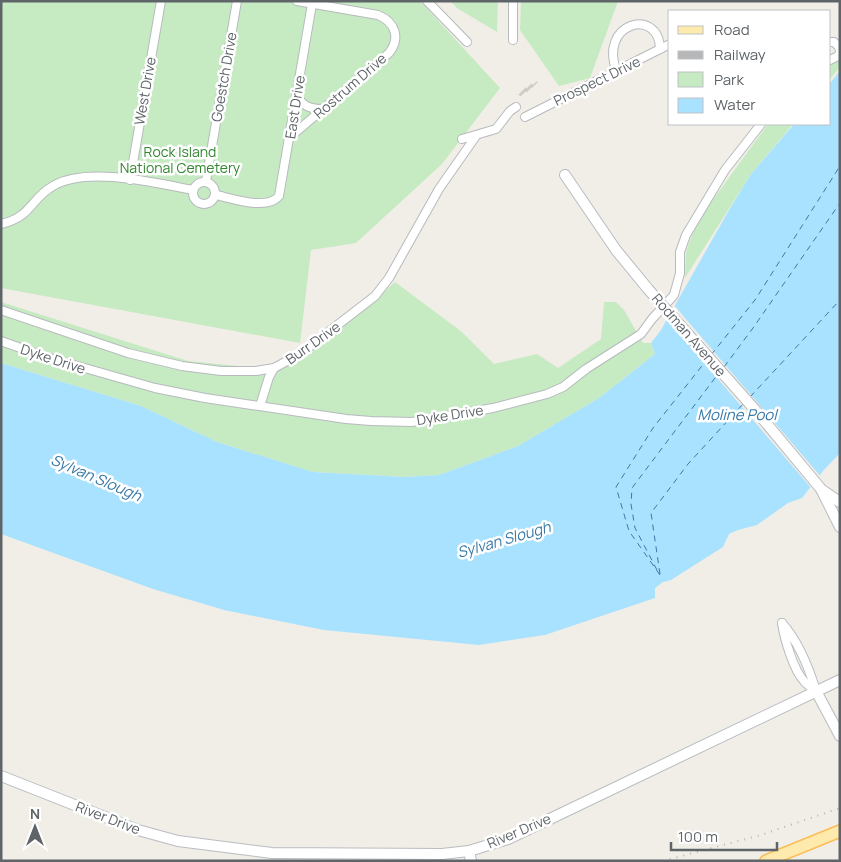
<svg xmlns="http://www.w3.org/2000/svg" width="841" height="862" viewBox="0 0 841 862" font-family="Manrope,sans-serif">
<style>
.green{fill:#c6eac2}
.water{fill:#a9e2ff}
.pier{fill:#f1eee7}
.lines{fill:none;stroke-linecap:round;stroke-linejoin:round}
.ferry{stroke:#3879a7;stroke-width:1;stroke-dasharray:6 5;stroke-linecap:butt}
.street-tunnel{stroke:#ccccc7;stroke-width:8;stroke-dasharray:8 4;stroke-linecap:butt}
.secondary-tunnel{stroke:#ccccc7;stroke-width:10;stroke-dasharray:10 5;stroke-linecap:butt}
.street-casing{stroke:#b7babe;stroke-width:10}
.secondary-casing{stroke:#b8bcc1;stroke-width:12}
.primary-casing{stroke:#fbbd56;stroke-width:14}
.street{stroke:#fff;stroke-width:8}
.secondary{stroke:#fff;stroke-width:10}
.primary{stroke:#ffeaae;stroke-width:11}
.rail{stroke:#b6b7b8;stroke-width:2;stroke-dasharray:1 6;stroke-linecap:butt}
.secondary-bridge-casing{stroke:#b8bcc1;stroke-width:12;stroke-linecap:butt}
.secondary-bridge{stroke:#fff;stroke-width:10}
.labels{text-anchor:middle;stroke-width:5;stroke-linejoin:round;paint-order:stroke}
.street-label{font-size:14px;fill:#5e6468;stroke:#fff}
.park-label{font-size:14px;fill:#338630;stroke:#fff}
.water-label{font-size:15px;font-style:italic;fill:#3879a7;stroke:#fff}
</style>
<rect width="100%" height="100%" fill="#f1eee7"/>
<g class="green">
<path d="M 1,1 L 420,1 L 500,88 L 442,164 L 356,243 L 311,250 L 300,343 L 1,288 Z"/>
<path d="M 450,1 L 498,1 L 497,32 L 457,8 Z"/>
<path d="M 521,1 L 618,1 L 590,78 L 559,86 L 520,30 Z"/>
<path d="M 840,57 L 840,67 L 830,79 L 830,65 Z"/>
<path d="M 768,124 L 793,124 L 751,174 L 685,278 L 686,252 L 696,223 Z"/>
<path d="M 395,282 L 462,332 L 494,364 L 537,354 L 558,368 L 601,339 L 604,302 L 616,302 L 624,310 L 643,343 L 651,343 L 655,354 L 599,398 L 518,446 L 439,475 L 404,477 L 313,472 L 217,442 L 141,406 L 1,363 L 1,302 L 188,361 L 278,370 L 362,311 Z"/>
</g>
<path class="water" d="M 840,71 L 840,453 L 823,471 L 802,498 L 788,503 L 757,525 L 738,530 L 729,534 L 723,547 L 671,580 L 663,582 L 655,588 L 655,598 L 545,635 L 479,645 L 324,630 L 224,610 L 153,589 L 1,534 L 1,363 L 141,406 L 217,442 L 313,472 L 404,477 L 439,475 L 518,446 L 599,398 L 655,354 L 651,343 L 661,330 L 729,210 L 751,174 L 794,124 L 830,124 L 830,83 Z"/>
<path class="pier" d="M 673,304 L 821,477 L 812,489 L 665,317 Z"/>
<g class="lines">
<g class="ferry">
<path d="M 711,355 L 755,300 L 840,166"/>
<path d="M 724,367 L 753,328 L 840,203"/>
<path d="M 750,397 L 840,300"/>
<path d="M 657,570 L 635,528 L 631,504 L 632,488 L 718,374"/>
<path d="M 660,574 L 651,513 L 688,464 L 744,403"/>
<path d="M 660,575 L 629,531 L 616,487 L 653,428 L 705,362"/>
</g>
<path class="street-tunnel" d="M 534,84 L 535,85"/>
<g class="secondary-tunnel">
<path d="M 528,87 L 530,89"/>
<path d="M 522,91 L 524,93"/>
</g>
<g class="street-casing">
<g id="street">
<path d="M 427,1 L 467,42"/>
<path d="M 513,1 L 513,40"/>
<path d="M 830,42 L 834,42 L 839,47 L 840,51"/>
<path d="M 830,60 L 838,56 L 840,53"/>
<path d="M 617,72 C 597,23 659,6 660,49"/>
<path d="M 297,93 C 301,107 311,109 324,109"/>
<path d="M 525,117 L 670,44"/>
<path d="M 290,137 L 389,53 C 401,38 395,22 378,15 L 297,1"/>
<path d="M 462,139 L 496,129 L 510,111 L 516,107"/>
<path d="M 130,180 L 161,1"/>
<path d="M 206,181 L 237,1"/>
<circle cx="204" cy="193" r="11"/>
<path d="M 216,195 C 231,198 267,211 279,196 L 312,4"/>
<path d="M 1,224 C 32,217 30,199 53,186 C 87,166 155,183 193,190"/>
<path d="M 1,310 L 128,353 L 182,366 L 221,371 L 256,371 L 274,368 L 300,354 L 375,296 L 389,278 L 439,189 L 476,136"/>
<path d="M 1,341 L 46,357 L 155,388 L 205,398 L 346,419 L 371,421 L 412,422 L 493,408 L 547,394 L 563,387 L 586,369 L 641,334 L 652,319 L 674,295 L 680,273 L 680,252 L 686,235 L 725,170 L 761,124"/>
<path d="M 260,406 L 269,377 L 274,368"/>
<path d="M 782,623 C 784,638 794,671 804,681 C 807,685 812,688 816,691"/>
<path d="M 782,623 C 798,641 809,668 816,691"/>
</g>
</g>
<g class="secondary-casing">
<g id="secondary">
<path d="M 565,175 L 616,250 L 648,289"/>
<path d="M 821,489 L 840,527"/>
<path d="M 822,490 L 840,502"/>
<path d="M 816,691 L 840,736"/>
<path d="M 1,776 L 138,830 L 178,841 L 272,853 L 442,854 L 469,851 L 508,839 L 840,680"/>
<path d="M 469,851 L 471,861"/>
</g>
</g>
<g class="primary-casing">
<path id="primary" d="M 766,861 L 840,831"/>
</g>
<use href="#street" class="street"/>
<use href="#secondary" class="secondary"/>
<use href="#primary" class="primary"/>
<path class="rail" d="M 663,861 L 761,835 L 840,808"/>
<g class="secondary-bridge-casing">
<path id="secondary-bridge" d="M 648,289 L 757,412 L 821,489"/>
</g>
<use href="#secondary-bridge" class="secondary-bridge"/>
</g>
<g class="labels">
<g class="street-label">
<text transform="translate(224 77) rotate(-80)" y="5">Goestch Drive</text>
<text transform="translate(597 81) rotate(-26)" y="5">Prospect Drive</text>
<text transform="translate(350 86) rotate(-41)" y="5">Rostrum Drive</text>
<text transform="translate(145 91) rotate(-80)" y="5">West Drive</text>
<text transform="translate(295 107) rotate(-81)" y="5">East Drive</text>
<text transform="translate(689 335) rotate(49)" y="5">Rodman Avenue</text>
<text transform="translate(313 343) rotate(-35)" y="5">Burr Drive</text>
<text transform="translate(53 359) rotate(18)" y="5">Dyke Drive</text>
<text transform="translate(450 415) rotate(-9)" y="5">Dyke Drive</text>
<text transform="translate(108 818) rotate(21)" y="5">River Drive</text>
<text transform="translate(519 831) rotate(-23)" y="5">River Drive</text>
</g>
<g class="park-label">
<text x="180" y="157">Rock Island<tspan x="180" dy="16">National Cemetery</tspan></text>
</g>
<g class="water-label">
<text x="737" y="420">Moline Pool</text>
<text transform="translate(96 478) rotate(23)" y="5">Sylvan Slough</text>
<text transform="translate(504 540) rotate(-16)" y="5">Sylvan Slough</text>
</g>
</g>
<rect width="841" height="862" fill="none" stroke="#5e6468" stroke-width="5"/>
<rect x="668" y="10" width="162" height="115" fill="#ffffff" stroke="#bfc1c3"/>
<rect x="678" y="26" width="25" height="8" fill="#ffeaae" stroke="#bfc1c3"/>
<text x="714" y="35" font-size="15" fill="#5e6468">Road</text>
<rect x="678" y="51" width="25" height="8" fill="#b6b7b8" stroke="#bfc1c3"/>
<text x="714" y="60" font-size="15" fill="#5e6468">Railway</text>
<rect x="678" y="72" width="25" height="15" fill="#c6eac2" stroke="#bfc1c3"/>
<text x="714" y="85" font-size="15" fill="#5e6468">Park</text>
<rect x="678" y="98" width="25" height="15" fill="#a9e2ff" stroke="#bfc1c3"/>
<text x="714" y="110" font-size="15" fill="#5e6468">Water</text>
<g transform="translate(35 827)" stroke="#ffffff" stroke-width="4" paint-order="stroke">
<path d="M0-4L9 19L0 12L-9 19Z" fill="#5e6468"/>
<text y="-8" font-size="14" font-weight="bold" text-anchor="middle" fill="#5e6468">N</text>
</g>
<path d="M671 842v8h106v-8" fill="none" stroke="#5e6468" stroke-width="2.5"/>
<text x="678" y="842" font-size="15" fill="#5e6468" stroke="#ffffff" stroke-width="4" paint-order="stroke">100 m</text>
</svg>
